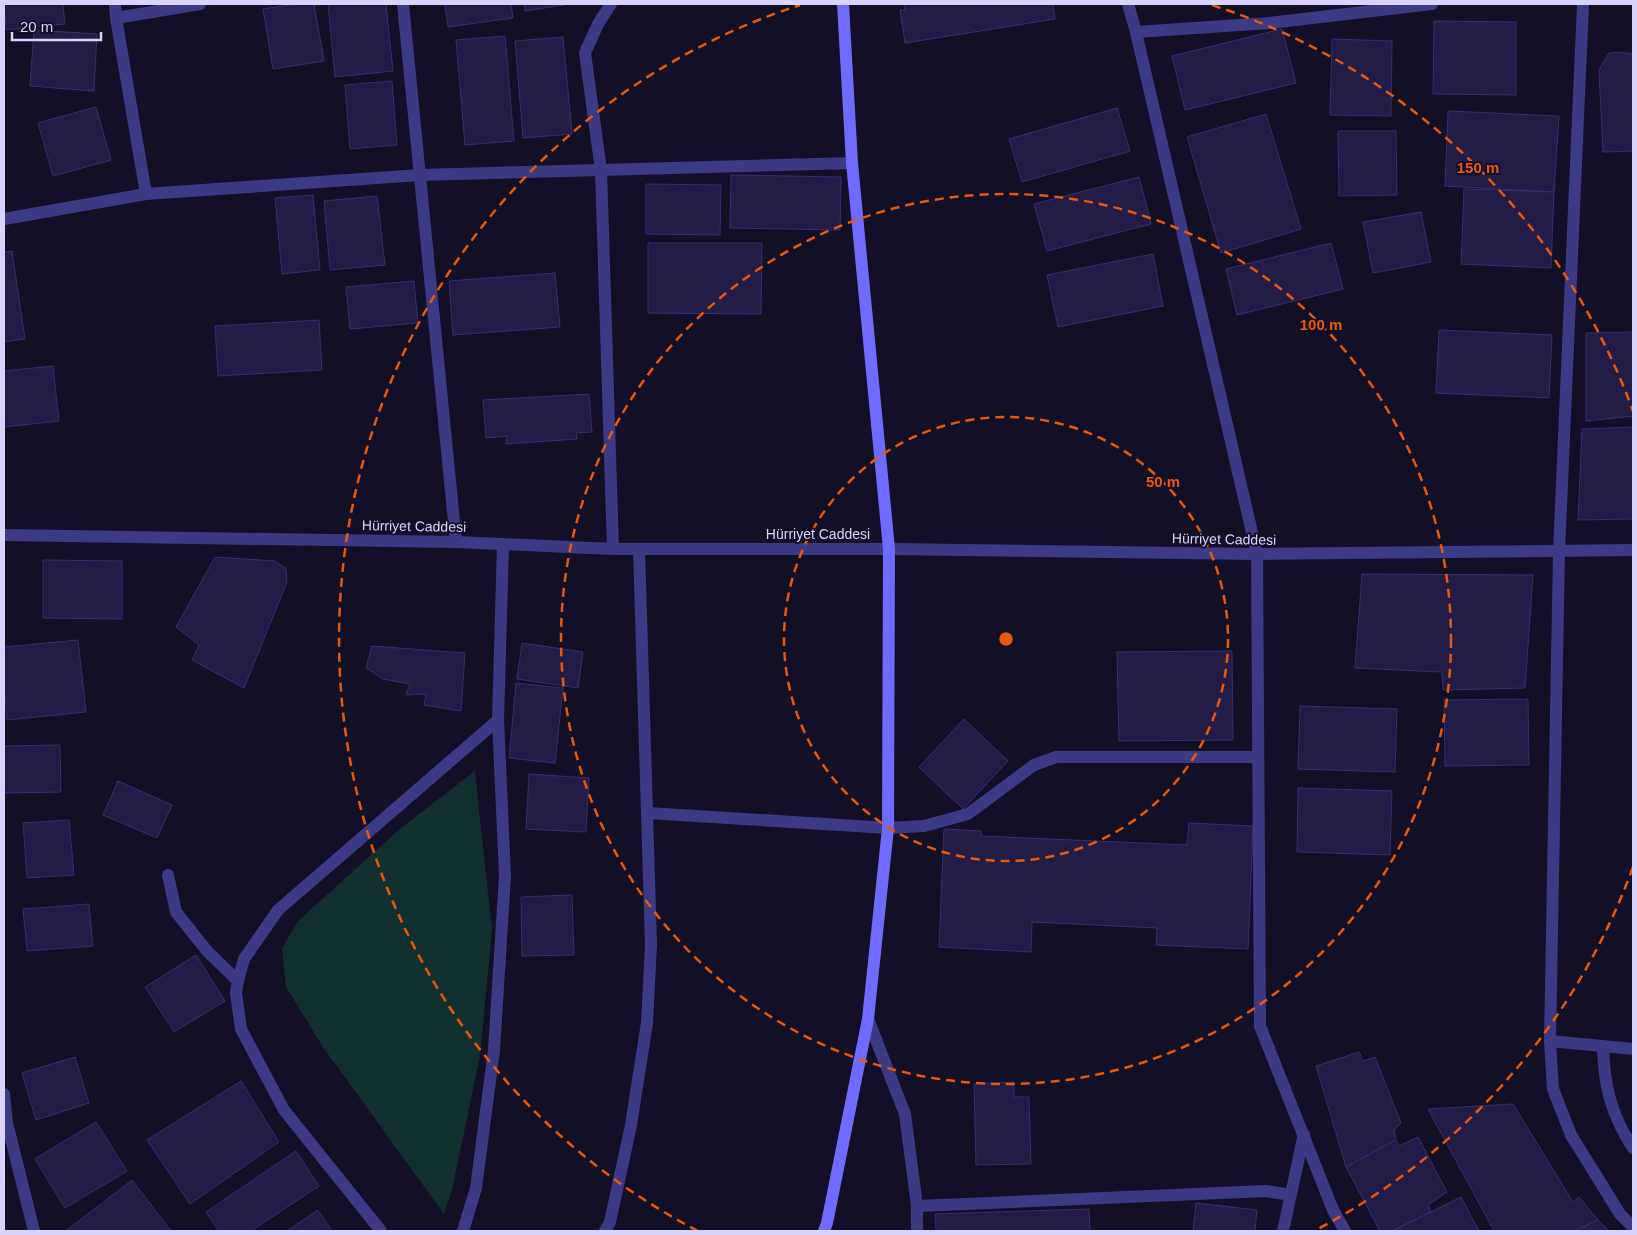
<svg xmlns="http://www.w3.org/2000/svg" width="1637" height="1235" viewBox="0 0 1637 1235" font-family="Helvetica,sans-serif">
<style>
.green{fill:#12302f}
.building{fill:#241b47;stroke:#3b2d73}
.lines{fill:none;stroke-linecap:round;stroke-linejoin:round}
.service{stroke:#3d3a85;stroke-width:12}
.minor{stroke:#3d3a85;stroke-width:12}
.tertiary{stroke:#3d3a85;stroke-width:12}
.secondary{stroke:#6f6bff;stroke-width:12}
.ring{fill:none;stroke:#e8590c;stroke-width:2.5;stroke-dasharray:9 6}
.labels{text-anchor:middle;stroke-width:4;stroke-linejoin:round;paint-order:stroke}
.street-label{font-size:14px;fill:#d9d4ff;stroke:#130f26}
.centre{fill:#e8590c;stroke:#130f26;stroke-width:2.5}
.ring-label{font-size:15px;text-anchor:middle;font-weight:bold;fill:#e8590c;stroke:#130f26;stroke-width:4;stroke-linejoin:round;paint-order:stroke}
</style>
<rect width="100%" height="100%" fill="#130f26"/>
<path class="green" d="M 475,771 L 492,931 L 480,1056 L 452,1190 L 444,1214 L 323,1047 L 286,987 L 282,948 L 298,921 L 401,828 Z"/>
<g class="building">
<path d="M 4,4 L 63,4 L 65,24 L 6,30 Z"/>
<path d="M 297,4 L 314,4 L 324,61 L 273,69 L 263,9 Z"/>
<path d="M 328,4 L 386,4 L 393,71 L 335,77 Z"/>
<path d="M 445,4 L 511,4 L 513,18 L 448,27 Z"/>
<path d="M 524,4 L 570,4 L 525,11 Z"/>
<path d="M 904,4 L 1053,4 L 1055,19 L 905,43 L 900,10 L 905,10 Z"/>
<path d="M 1434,21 L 1516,22 L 1516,95 L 1433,94 Z"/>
<path d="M 1282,29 L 1296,83 L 1185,110 L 1172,56 Z"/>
<path d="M 34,30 L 97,34 L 94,91 L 30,86 Z"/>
<path d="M 505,36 L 514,141 L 465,145 L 456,40 Z"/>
<path d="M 563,37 L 572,134 L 523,138 L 515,41 Z"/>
<path d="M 1332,39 L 1392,41 L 1391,116 L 1330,115 Z"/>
<path d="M 1617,52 L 1633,54 L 1633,151 L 1603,152 L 1599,70 L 1609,53 Z"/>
<path d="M 392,81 L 397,145 L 350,149 L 345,85 Z"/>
<path d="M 96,107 L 111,160 L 53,176 L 38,123 Z"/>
<path d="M 1117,108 L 1130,151 L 1022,182 L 1009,139 Z"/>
<path d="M 1448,111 L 1559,116 L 1554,192 L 1445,186 Z"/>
<path d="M 1266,114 L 1301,229 L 1221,253 L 1187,137 Z"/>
<path d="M 1338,131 L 1396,131 L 1397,195 L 1339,196 Z"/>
<path d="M 731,175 L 841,177 L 840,230 L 730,228 Z"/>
<path d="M 1139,177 L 1151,224 L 1047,251 L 1034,204 Z"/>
<path d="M 646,184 L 721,185 L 720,235 L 646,234 Z"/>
<path d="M 1464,189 L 1554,192 L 1551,268 L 1461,264 Z"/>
<path d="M 313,195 L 320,270 L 282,274 L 275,198 Z"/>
<path d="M 377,196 L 385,265 L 330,270 L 324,201 Z"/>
<path d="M 1421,212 L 1431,262 L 1373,273 L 1363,222 Z"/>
<path d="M 648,243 L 762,243 L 761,314 L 648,313 Z"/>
<path d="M 1331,243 L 1343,289 L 1237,315 L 1226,269 Z"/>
<path d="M 12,251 L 25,339 L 4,342 L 4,252 Z"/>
<path d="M 1153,254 L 1163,306 L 1058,327 L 1047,275 Z"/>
<path d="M 555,273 L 560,327 L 453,335 L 449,281 Z"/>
<path d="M 414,281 L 418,323 L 350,329 L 346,287 Z"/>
<path d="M 319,320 L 322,370 L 218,376 L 215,326 Z"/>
<path d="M 1439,330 L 1552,335 L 1549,398 L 1436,393 Z"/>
<path d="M 1633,332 L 1633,416 L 1586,421 L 1586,333 Z"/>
<path d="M 53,366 L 59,421 L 4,427 L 4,371 Z"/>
<path d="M 589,394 L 592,432 L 576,433 L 577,439 L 506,444 L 507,436 L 486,438 L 483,400 Z"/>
<path d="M 1633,427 L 1633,519 L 1578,520 L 1582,429 Z"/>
<path d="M 215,557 L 275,561 L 286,569 L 287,582 L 244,688 L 192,660 L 199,645 L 176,627 Z"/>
<path d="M 43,560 L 122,561 L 122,619 L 43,618 Z"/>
<path d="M 1362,574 L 1533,575 L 1525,688 L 1443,690 L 1442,672 L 1355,668 Z"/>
<path d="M 78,640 L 86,712 L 7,720 L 4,687 L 4,647 Z"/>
<path d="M 522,643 L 583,652 L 578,688 L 517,679 Z"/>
<path d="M 372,646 L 465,653 L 461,711 L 424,705 L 426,694 L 406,695 L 410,684 L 383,679 L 366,668 Z"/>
<path d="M 1232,651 L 1233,740 L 1119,741 L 1117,652 Z"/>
<path d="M 516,683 L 563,688 L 555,763 L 509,758 Z"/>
<path d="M 1528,699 L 1529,765 L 1445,766 L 1444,700 Z"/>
<path d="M 1300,706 L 1397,709 L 1395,772 L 1298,769 Z"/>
<path d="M 964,719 L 1008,761 L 963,809 L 919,767 Z"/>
<path d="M 60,745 L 61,792 L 4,793 L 4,746 Z"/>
<path d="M 529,774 L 589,778 L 586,832 L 526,829 Z"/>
<path d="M 118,781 L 172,805 L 157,838 L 103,815 Z"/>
<path d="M 1298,788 L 1392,791 L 1390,855 L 1297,852 Z"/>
<path d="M 69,820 L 74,875 L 27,878 L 23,823 Z"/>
<path d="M 1189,823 L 1253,826 L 1248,949 L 1156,945 L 1157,928 L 1032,922 L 1031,952 L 939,947 L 944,829 L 981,831 L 981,836 L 1187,845 Z"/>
<path d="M 572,895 L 574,955 L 522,956 L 521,897 Z"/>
<path d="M 89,904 L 93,946 L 27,951 L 23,909 Z"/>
<path d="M 196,955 L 225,1001 L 174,1032 L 145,987 Z"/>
<path d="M 1359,1052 L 1363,1061 L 1375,1057 L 1401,1123 L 1394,1130 L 1396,1140 L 1346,1167 L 1316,1066 Z"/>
<path d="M 75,1057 L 89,1103 L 36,1120 L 22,1073 Z"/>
<path d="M 241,1081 L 279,1142 L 190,1204 L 147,1140 Z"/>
<path d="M 1014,1082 L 1014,1097 L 1029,1097 L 1031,1164 L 976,1165 L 974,1084 Z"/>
<path d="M 1513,1104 L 1573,1202 L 1579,1197 L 1598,1220 L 1575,1231 L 1494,1231 L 1428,1109 Z"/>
<path d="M 96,1122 L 127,1171 L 65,1208 L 35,1159 Z"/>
<path d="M 1418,1137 L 1447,1192 L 1428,1205 L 1431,1212 L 1392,1231 L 1380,1231 L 1346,1167 L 1396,1140 L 1399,1146 Z"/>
<path d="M 296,1151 L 319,1186 L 251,1231 L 219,1231 L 206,1212 Z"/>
<path d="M 132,1180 L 171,1231 L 66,1231 Z"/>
<path d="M 1461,1197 L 1479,1231 L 1392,1231 L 1431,1212 Z"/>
<path d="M 1196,1203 L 1257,1210 L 1255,1231 L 1193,1231 Z"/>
<path d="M 1089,1209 L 1090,1231 L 936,1231 L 935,1214 Z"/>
<path d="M 318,1210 L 332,1231 L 287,1231 Z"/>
<path d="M 1598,1220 L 1609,1231 L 1575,1231 Z"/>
</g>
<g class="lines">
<g class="service">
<path d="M 648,813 L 888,828"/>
<path d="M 1550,1041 L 1633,1049"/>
<path d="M 1603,1046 C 1604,1085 1611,1115 1633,1148"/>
<path d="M 917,1206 L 1266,1191 L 1291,1195"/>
</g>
<g class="minor">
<path d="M 115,4 L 116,18 L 146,194"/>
<path d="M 403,4 L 456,542"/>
<path d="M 611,4 L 598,24 L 585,53 L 601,170 L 613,549"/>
<path d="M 1583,4 L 1559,551 L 1550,1041 L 1553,1089 L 1571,1135 L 1620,1214 L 1633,1227"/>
<path d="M 116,18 L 200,4"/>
<path d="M 1136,32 L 1269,23 L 1432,4"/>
<path d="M 4,219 L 146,194 L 420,175 L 852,163"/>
<path d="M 888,828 L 924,826 L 968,814 L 1034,765 L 1056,757 L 1258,757"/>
<path d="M 168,875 L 176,912 L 207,951 L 238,981"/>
<path d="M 381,1231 L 284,1110 L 241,1029 L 236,993 L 238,981 L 244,959 L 278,910 L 498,720"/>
<path d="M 463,1231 L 476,1188 L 494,1050 L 505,876 L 498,720 L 503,544"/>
<path d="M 605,1231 L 610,1222 L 631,1125 L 647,1023 L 651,945 L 639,549"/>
<path d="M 1283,1231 L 1304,1134"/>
</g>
<g class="tertiary">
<path d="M 1128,4 L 1136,32 L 1257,554 L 1260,1026 L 1333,1210 L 1345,1231"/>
<path d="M 4,535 L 456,542 L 613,549 L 889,549 L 1257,554 L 1633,550"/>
<path d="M 868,1019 L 905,1114 L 917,1206 L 917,1231"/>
<path d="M 4,1094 L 7,1123 L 34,1231"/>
</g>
<path class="secondary" d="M 824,1231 L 827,1223 L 868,1019 L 888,828 L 889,549 L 852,163 L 843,4"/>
</g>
<g class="ring">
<circle cx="1006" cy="639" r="222"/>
<circle cx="1006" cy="639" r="445"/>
<path d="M1633 867A667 667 0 0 1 1314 1231M698 1231A667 667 0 0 1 800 5M1212 5A667 667 0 0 1 1633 411"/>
</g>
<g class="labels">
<g class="street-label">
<text transform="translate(414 526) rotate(1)" y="5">Hürriyet Caddesi</text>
<text x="818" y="539">Hürriyet Caddesi</text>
<text transform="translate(1224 539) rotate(1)" y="5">Hürriyet Caddesi</text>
</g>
</g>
<circle cx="1006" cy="639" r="8" class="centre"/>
<g class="ring-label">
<text x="1478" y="173">150 m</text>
<text x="1321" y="330">100 m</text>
<text x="1163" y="487">50 m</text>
</g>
<rect width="1637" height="1235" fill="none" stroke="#d9d4ff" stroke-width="10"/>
<path d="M12 32v8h89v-8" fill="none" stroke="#d9d4ff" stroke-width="2.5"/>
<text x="20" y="32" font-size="15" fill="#d9d4ff" stroke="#130f26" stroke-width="4" paint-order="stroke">20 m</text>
</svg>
